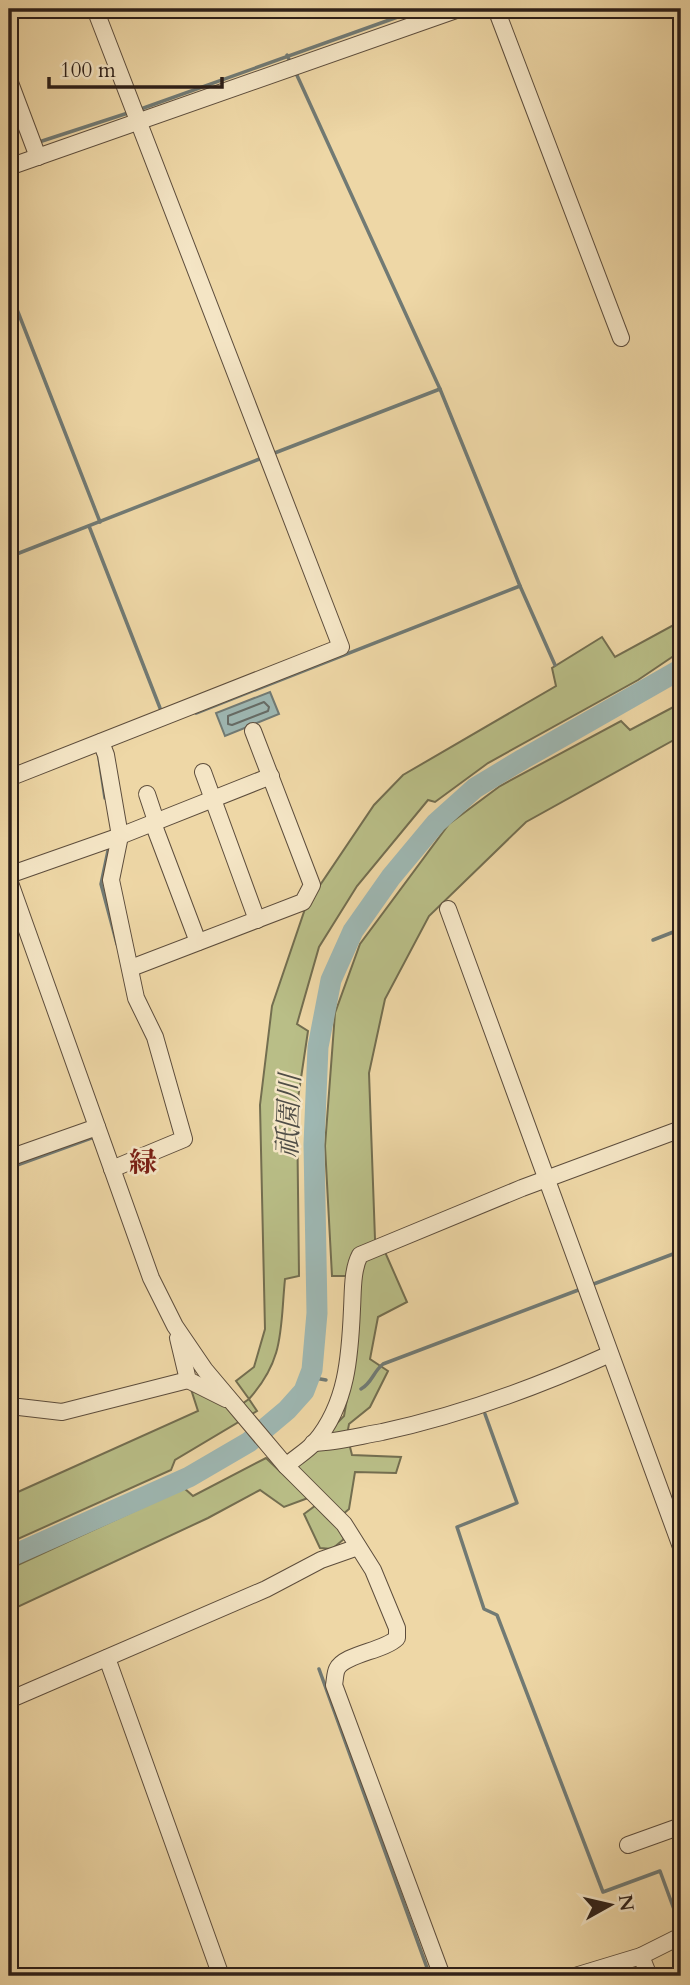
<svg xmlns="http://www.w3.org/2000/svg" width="690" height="1985" viewBox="0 0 690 1985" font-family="Cardo,'Noto Serif JP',serif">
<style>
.green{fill:#b9be87;stroke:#736e50;stroke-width:2}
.water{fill:#9eb7b2;stroke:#717a74;stroke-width:2}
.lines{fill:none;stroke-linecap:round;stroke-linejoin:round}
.shore{stroke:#666b65;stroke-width:2}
.stream{stroke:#717a74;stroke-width:3.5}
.river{stroke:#9eb7b2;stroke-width:21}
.minor-casing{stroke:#5d4d3c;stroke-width:18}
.minor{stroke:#f4e5c5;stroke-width:16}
.labels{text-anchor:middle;stroke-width:5;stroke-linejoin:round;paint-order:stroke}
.water-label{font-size:28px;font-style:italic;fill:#4f4d46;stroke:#f4e5c5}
.neighbourhood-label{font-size:28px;font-weight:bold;fill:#7a1f14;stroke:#f4e5c5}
</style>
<rect width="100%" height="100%" fill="#eed7a6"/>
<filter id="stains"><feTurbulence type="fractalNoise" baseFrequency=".00286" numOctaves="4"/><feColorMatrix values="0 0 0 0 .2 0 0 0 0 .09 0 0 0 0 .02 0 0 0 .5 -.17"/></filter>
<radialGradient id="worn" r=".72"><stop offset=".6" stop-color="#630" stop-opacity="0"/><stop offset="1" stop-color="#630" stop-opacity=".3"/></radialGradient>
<g class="green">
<path d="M 681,621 L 681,651 L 638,680 L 488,763 L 435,802 L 428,800 L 357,886 L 319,947 L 297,1024 L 308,1031 L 297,1105 L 299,1276 L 285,1279 C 280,1329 285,1359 249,1399 L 257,1411 L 175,1460 L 171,1470 L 9,1543 L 9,1496 L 198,1411 L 190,1386 L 233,1410 L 249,1399 L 236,1381 L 254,1367 L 265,1329 L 260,1105 L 272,1006 L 306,906 L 374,805 L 403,775 L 556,686 L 552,668 L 602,637 L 615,657 Z"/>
<path d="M 681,703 L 681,736 L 526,822 L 429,916 L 385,999 L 369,1073 L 375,1239 L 385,1252 L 407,1302 L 378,1317 L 370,1359 L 388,1371 L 370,1407 L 349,1424 L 347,1435 L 352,1455 L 401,1457 L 396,1473 L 355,1472 L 349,1509 L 335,1521 L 344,1539 L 332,1549 L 320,1548 L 304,1514 L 327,1497 L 295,1466 L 344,1416 L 354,1360 L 355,1276 L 332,1276 L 325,1146 L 335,1013 L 360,944 L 449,824 L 500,786 L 621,721 L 630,730 Z"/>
<path d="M 266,1458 L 308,1498 L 284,1507 L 260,1490 L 208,1518 L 9,1611 L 9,1569 L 184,1488 L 193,1496 Z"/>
</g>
<path class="water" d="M 270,692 L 279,714 L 225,736 L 216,713 Z"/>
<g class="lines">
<path class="shore" d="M 264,702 L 269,707 L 268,711 L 232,725 L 228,724 L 228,716 Z"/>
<g class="stream">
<path d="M 287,55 L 291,64"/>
<path d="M 295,71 L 440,389 L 520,586 L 555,665"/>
<path d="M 138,110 L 420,9"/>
<path d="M 39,142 L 131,112"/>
<path d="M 9,289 L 100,522"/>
<path d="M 272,454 L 440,389"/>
<path d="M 89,526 L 160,708"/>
<path d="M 9,557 L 262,458"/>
<path d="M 196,713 L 520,586"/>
<path d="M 98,751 L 105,798"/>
<path d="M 109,846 L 101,884 L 117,944"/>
<path d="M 653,940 L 681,929"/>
<path d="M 9,1168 L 94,1137"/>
<path d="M 591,1285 L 681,1251"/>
<path d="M 309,1377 L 326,1380"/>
<path d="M 361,1389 C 372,1383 373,1372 383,1364 L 581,1289"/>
<path d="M 485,1414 L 517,1503 L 457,1527 L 484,1609 L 497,1615 L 603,1892 L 660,1871 L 679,1923 L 681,1922"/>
<path d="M 319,1669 L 430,1976"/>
<path d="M 9,1974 L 9,1976"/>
</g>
<path class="river" d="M 9,1557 L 189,1477 L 249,1442 L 287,1410 L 304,1391 L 312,1370 L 317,1313 L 314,1144 L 318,1047 L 331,980 L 353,931 L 391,877 L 436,823 L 475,788 L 523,759 L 681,669"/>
<g class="minor-casing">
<g id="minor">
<path d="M 496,9 L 621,338"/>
<path d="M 9,80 L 38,157"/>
<path d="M 9,167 L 459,9"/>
<path d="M 101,742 L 106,755 L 120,836 L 111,880 L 136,998 L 155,1037 L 184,1139 L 112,1169"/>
<path d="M 203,772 L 257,920"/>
<path d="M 9,778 L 341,647 L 95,9"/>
<path d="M 147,794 L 155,818 L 153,823 L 198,942"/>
<path d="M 9,875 L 120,836 L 271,776"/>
<path d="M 9,880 L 151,1278 L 175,1326 L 205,1370 L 286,1466 L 344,1524 L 373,1570 L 397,1628 L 397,1638 C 384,1651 344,1654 337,1669 C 335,1673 335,1680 334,1685 L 442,1976"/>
<path d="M 448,909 L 681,1547"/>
<path d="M 131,968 L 303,902 L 312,885 L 253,731"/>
<path d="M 9,1158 L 97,1127"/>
<path d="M 178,1338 L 188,1380 L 226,1399"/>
<path d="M 19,1407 L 62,1412 L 188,1380"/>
<path d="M 313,1443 C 337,1442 359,1436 382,1432 C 461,1415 537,1387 610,1354"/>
<path d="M 286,1466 C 295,1458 307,1451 315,1442 C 347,1404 350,1356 352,1309 C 353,1292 352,1270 360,1255 L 522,1188 L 681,1129"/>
<path d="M 107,1658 L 221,1976"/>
<path d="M 9,1700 L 266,1589 L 321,1560 L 358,1547"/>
<path d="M 628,1845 L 681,1826"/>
<path d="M 641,1956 L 649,1976"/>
<path d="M 575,1976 L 641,1956 L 681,1936"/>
</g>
</g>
<use href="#minor" class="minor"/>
</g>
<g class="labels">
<g class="water-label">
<text transform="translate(288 1116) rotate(-88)" y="10">祇園川</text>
</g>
<g class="neighbourhood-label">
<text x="143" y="1172">緑</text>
</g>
</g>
<rect width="690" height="1985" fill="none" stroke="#eed7a6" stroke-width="35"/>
<rect x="10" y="10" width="669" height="1964" fill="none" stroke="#2d1f18" stroke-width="3.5"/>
<rect x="18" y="18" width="655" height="1950" fill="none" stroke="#2d1f18" stroke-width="2"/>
<g transform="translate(610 1905) rotate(82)" stroke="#f4e5c5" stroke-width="5" paint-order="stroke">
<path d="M0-5L12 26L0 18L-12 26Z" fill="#2d1f18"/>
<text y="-10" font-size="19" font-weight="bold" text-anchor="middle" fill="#2d1f18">N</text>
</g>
<path d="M49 77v10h173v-10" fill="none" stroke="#2d1f18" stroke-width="3.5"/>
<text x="60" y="77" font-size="21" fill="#2d1f18" stroke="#f4e5c5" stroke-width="5" paint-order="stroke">100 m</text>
<rect width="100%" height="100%" filter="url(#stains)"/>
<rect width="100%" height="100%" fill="url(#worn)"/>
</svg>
